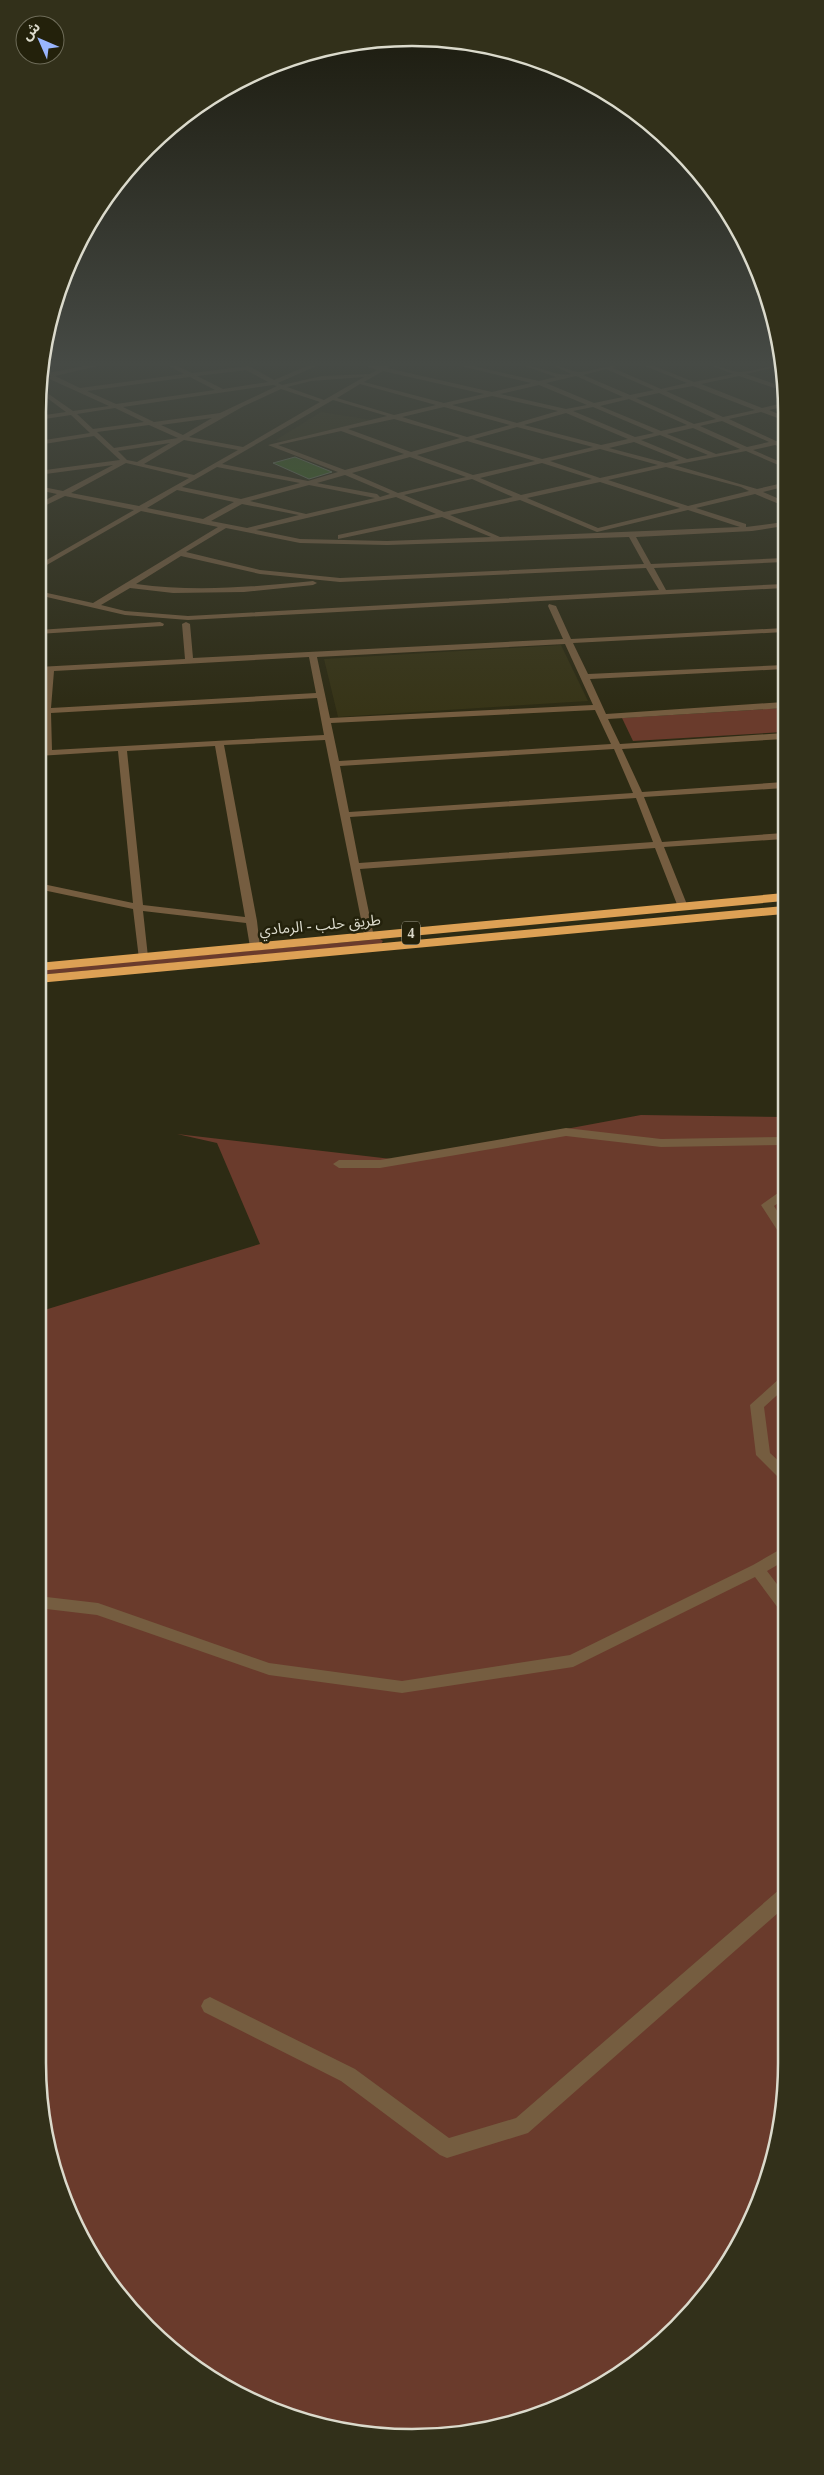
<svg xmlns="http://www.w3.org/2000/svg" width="824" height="2475" viewBox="0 0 824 2475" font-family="'Times New Roman','Noto Sans Arabic',serif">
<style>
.built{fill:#373417}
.green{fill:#6a3b2c}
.building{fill:#3d6c22;stroke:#72816c}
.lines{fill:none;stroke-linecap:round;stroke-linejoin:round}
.minor{fill:#755d40;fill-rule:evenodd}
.highway{fill:#dda155;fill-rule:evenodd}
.labels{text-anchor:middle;stroke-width:5;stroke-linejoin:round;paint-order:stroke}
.shield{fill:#23210b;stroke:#a4a292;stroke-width:1}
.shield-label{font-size:14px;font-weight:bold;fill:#dbdacc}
.street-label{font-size:15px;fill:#dbdacc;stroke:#23210b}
.rim{fill:none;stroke:#dbdacc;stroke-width:2.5}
</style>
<rect width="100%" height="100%" fill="#2d2b14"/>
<g class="built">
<path d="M 321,412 L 372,420 L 284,441 L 276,440 Z"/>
<path d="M 561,645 L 588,701 L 338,717 L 324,659 Z"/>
</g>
<g class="green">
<path d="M 784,708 L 784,732 L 633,741 L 622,718 Z"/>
<path d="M 380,939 L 383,941 L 381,944 L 38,975 L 38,970 Z"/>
<path d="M 641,1115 L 785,1117 L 786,2063 L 779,2136 L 758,2206 L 724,2271 L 677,2328 L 620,2374 L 509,2425 L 436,2437 L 363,2434 L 246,2399 L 184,2360 L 131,2310 L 66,2206 L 45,2136 L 38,2063 L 38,1312 L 260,1244 L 217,1143 L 177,1134 L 400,1160 Z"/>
</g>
<path class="building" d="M 295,457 L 332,472 L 309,479 L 273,463 Z"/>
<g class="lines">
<g class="minor">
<path d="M 84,366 L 97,366 L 55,376 L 80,388 L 184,374 L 169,366 L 177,366 L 192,373 L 249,366 L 274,380 L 307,366 L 316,366 L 278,383 L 282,385 L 322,376 L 370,374 L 377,370 L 366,366 L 390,366 L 387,368 L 492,392 L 531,383 L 461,366 L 473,366 L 539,381 L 556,377 L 525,366 C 541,366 555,377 571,374 L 555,366 C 564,366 571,372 579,372 C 592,372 602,366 615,366 L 613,368 L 661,389 L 687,383 L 645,366 L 654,366 L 694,382 L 733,374 L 713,366 C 723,366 731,372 740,372 C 753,372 766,366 780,366 L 746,374 L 783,387 L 783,391 L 739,376 L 701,384 L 762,408 L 783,403 L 783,407 L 769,410 L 783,416 L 783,420 L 761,412 L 729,419 L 776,441 L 781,441 L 783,448 L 775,445 L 753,450 L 783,463 L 783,467 L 746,451 L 674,465 L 757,489 L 783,483 L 783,487 L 763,492 L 784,501 L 784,506 L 755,494 L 696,508 L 746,524 L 746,527 L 784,522 L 784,526 L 752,531 L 636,537 L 651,564 L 784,558 L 784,562 L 654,568 L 666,590 L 784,584 L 784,588 L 188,620 L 125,615 L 38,595 L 38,591 L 93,603 L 218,527 L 141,511 L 38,570 L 38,565 L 134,510 L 65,496 L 38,509 L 38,504 L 57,494 L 38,490 L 38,486 L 63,491 L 113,465 L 38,475 L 38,471 L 120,460 L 94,436 L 38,445 L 38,441 L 90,433 L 71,415 L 38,420 L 38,416 L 66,412 L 39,392 L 40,388 L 73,411 L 109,406 L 43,376 L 48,373 ZM 606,369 L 654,390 L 630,395 L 583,375 ZM 246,370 L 268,382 L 223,389 L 197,376 ZM 383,371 L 484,394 L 444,403 L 364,382 ZM 576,376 L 623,397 L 594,403 L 546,383 ZM 190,377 L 215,390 L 116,404 L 87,391 ZM 364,377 L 324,400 L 287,387 L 311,381 ZM 360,384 L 436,405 L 394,415 L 337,398 ZM 273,385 L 277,386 L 220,413 L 154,422 L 123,407 ZM 539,385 L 587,405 L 566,409 L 500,394 ZM 693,386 L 755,410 L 723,417 L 666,391 ZM 281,389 L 320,402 L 243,447 L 189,437 L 244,406 ZM 659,393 L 716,419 L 694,424 L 636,398 ZM 492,396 L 558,411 L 517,423 L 452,405 ZM 629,399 L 687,425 L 661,431 L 600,406 ZM 333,400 L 387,416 L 268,445 L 338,472 L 308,481 L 222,464 ZM 444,407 L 510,425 L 467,437 L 402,417 ZM 593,407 L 654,433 L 635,437 L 573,411 ZM 115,408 L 144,422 L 93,429 L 77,414 ZM 566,413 L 628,439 L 601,445 L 524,425 ZM 212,418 L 183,435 L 161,425 ZM 394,419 L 460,438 L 411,452 L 348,429 ZM 722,421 L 769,442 L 747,447 L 700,426 ZM 149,425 L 178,438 L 114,448 L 97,432 ZM 517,427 L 593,447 L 542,459 L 474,439 ZM 693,428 L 740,449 L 716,454 L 667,434 ZM 341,431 L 404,454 L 345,470 L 278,445 ZM 660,435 L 708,455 L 687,459 L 641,440 ZM 184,440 L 238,450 L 194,475 L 144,464 ZM 467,441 L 535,461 L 473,475 L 417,455 ZM 634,442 L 679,460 L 666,463 L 609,448 ZM 170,443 L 137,462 L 127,460 L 118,451 ZM 600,449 L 658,465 L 600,478 L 550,461 ZM 410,457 L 466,477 L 398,493 L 352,473 ZM 126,463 L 189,478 L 139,506 L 71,493 ZM 542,463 L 592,479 L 521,495 L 480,478 ZM 217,467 L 300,483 L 241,499 L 182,487 ZM 666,467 L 741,487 L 749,491 L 688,506 L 608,480 ZM 345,475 L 390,494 L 380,497 L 377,494 L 317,483 ZM 472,479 L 513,497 L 444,512 L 404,495 ZM 600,482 L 680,508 L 598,528 L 527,498 ZM 309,485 L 375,498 L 306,514 L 250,501 ZM 177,490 L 234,502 L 203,519 L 147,508 ZM 396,497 L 436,514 L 338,535 L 338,539 L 442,517 L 491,537 L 387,541 L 300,539 L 256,530 ZM 520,500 L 597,532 L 688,510 L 740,527 L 500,537 L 450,515 ZM 242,504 L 299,515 L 247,528 L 211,521 ZM 226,528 L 300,543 L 387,545 L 629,537 L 644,564 L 340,578 L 260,570 L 186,552 ZM 181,556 L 260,574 L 340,582 L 646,568 L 659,590 L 188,616 L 125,611 L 101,605 L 130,588 L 173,593 L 244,592 L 313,585 L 317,583 L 313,581 C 253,587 195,592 136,584 Z"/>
<path d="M 549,604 L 556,606 L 571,639 L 784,628 L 784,632 L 573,643 L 588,674 L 784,665 L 784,669 L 590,679 L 606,714 L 784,702 L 784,708 L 608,719 L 620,744 L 784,733 L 784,739 L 622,749 L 642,792 L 784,782 L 784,788 L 644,797 L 662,842 L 784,833 L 784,839 L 664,847 L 688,907 L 687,909 L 679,909 L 678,907 L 655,848 L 360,869 L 374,937 L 373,939 L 365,939 L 325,740 L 224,745 L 257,921 L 260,947 L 259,949 L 251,949 L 250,947 L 246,923 L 143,911 L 148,957 L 143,960 L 139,959 L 133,909 L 38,889 L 38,883 L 133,903 L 118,751 L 38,756 L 38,750 L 44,750 L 43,713 L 38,713 L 38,709 L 43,708 L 46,671 L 38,671 L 38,667 L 185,659 L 182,624 L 186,622 L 190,624 L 193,658 L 563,639 L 548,606 ZM 565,644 L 593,705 L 330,718 L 317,657 ZM 309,657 L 316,693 L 51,708 L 54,671 ZM 317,698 L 324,735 L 52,750 L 51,713 ZM 595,710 L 611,744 L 339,761 L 331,723 ZM 215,746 L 245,917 L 143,905 L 127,751 ZM 614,749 L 633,793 L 349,812 L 340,766 ZM 636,798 L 653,842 L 359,863 L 350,817 Z"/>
<path d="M 160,622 L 164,624 L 163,626 L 38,634 L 38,630 Z"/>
<path d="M 566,1128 L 661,1139 L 785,1137 L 785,1145 L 661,1147 L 566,1136 L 380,1168 L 339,1168 L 333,1164 L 339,1160 L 380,1160 Z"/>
<path d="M 785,1188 L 785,1198 L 774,1206 L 785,1223 L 785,1237 L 781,1236 L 761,1205 Z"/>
<path d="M 785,1376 L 785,1388 L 764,1407 L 770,1453 L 785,1467 L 785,1480 L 780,1479 L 756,1455 L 750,1405 L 780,1378 Z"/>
<path d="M 786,1546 L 786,1560 L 767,1571 L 786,1596 L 786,1614 L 781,1612 L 755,1577 L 573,1667 L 402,1693 L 269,1675 L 97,1615 L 38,1608 L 38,1596 L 98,1603 L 269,1663 L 402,1681 L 570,1655 L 753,1565 Z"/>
<path d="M 786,1887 L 786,1906 L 528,2133 L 447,2158 L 440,2155 L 341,2081 L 204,2012 L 201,2006 L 204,2000 L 210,1997 L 216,2000 L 355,2069 L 449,2138 L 516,2118 L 780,1889 Z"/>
</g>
<g class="highway">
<path d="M 784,893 L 784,901 L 38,971 L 38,963 Z"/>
<path d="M 784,906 L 784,914 L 38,983 L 38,975 Z"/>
</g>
</g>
<linearGradient id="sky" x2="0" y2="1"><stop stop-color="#19180b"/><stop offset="0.51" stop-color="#464a45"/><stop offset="1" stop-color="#464a45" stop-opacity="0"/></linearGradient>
<rect width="824" height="713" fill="url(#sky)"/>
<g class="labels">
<rect class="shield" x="402" y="921.5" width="18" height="23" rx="4"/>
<g class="shield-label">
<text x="411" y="938">4</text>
</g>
<g class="street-label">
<text transform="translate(320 925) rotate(-5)" y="5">طريق حلب - الرمادي</text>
</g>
</g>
<path d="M0 0H824V2475H0ZM412 46H412A366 366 0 0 1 778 412V2063A366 366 0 0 1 412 2429H412A366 366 0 0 1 46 2063V412A366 366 0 0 1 412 46Z" fill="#32301a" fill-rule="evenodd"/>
<path class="rim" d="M412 46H412A366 366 0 0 1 778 412V2063A366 366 0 0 1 412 2429H412A366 366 0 0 1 46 2063V412A366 366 0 0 1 412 46Z"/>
<g transform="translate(40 40) rotate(315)"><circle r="24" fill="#23210b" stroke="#6d6b58"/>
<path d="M0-4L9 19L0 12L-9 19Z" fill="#99b5fd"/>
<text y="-8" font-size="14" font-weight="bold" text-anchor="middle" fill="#dbdacc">ش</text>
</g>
</svg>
